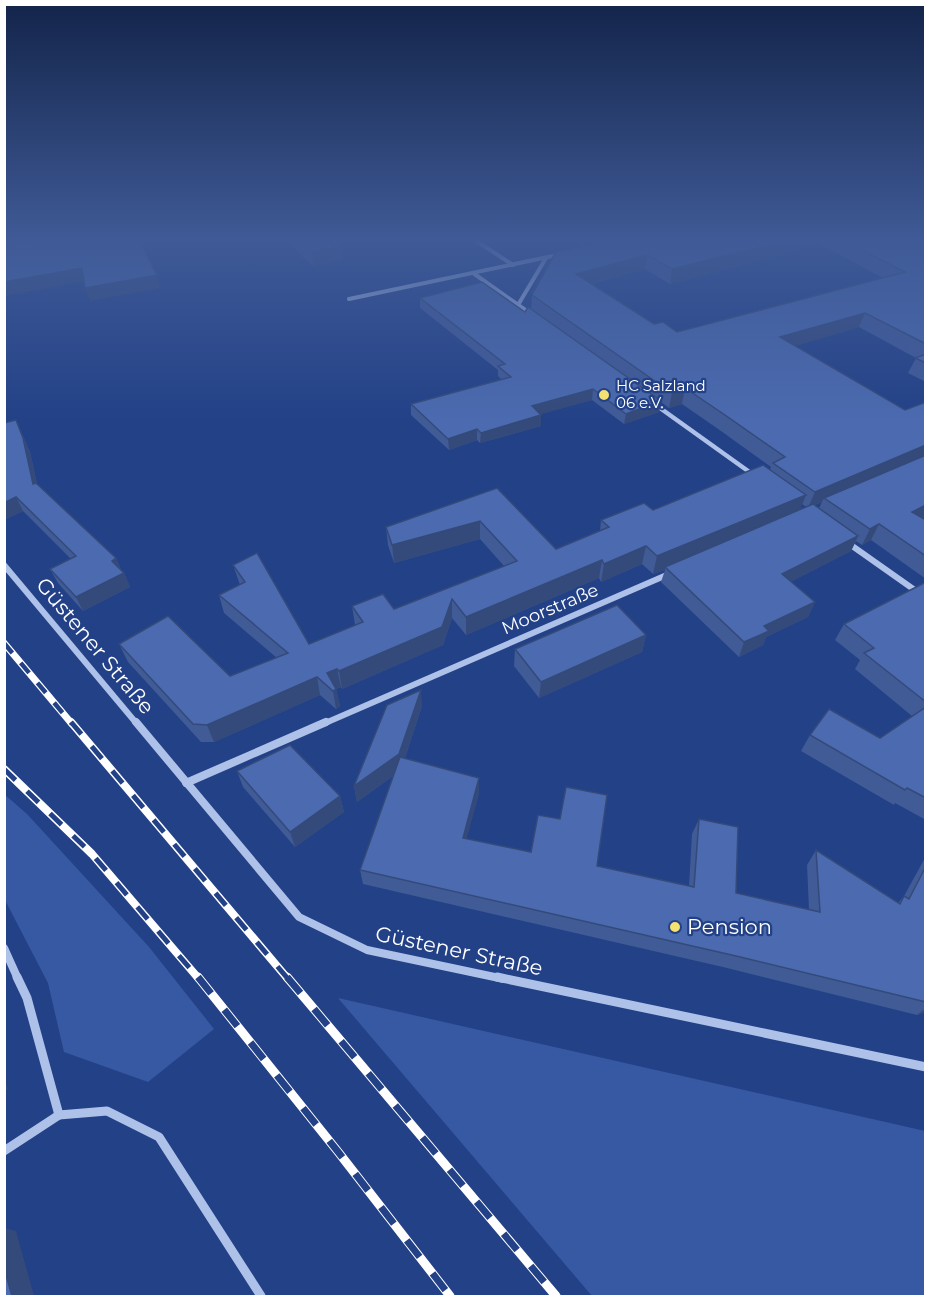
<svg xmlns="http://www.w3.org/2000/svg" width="930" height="1301" viewBox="0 0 930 1301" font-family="Montserrat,sans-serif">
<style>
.green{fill:#3759a4}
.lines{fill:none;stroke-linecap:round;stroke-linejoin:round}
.street-far4{stroke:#aec1e9;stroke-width:4}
.street-far3{stroke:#aec1e9;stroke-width:4.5}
.street-far2{stroke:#aec1e9;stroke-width:6}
.street-far1{stroke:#aec1e9;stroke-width:8}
.street{stroke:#aec1e9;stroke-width:9}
.rail-far2-casing{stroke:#fff;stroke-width:7}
.rail-far1-casing{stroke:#fff;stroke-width:8}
.rail-casing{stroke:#fff;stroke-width:9}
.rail-far2{stroke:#234187;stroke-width:4.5;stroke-dasharray:13;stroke-linecap:butt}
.rail-far1{stroke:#234187;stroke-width:5;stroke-dasharray:16;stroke-linecap:butt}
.rail{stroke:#234187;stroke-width:7;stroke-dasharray:21;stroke-linecap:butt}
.wall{fill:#405b96;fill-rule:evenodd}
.shaded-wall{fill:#344a7a}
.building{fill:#4b6aaf;stroke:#344a7a;stroke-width:1.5}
.poi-dot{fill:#f4e171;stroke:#234187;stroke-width:2}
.labels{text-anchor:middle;stroke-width:4.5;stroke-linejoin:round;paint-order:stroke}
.far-poi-label{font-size:15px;fill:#fff;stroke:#234187;text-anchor:start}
.street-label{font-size:18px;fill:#fff;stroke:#234187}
.near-street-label{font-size:21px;fill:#fff;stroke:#234187}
.near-poi-label{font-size:21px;fill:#fff;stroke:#234187;text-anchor:start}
</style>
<rect width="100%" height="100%" fill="#234187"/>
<g class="green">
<path d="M 4,794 L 27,814 L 149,947 L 214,1029 L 148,1082 L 64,1052 L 48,983 L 5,900 Z"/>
<path d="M 338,998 L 925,1131 L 925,1296 L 592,1296 Z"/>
</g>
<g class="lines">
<g class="street-far4">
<path d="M 472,238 L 513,265"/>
<path d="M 473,273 L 531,314"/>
<path d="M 349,299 L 562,254"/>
<path d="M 518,305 L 546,258"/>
</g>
<path class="street-far3" d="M 653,403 L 755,476"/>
<g class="street-far2">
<path d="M 848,543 L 926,598"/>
<path d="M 4,565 L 137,724"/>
<path d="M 323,724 L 669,574"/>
</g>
<g class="street-far1">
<path d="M 136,722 L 299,917 L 367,950 L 504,979"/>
<path d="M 186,783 L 326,722"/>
<path d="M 4,948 L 18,979"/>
</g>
<g class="street">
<path d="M 17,977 L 27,998 L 59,1115 L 107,1111 L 159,1137 L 261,1296"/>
<path d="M 497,977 L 926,1067"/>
<path d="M 4,1151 L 59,1115"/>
</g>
<g class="rail-far2-casing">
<path id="rail-far2" d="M 4,643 L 72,724"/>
</g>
<g class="rail-far1-casing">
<g id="rail-far1">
<path d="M 71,722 L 288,979"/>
<path d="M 4,769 L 92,854 L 199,979"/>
</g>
</g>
<g class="rail-casing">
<g id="rail">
<path d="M 198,977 L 339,1153 L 450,1296"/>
<path d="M 287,977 L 556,1296"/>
</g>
</g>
<use href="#rail-far2" class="rail-far2"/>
<use href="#rail-far1" class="rail-far1"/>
<use href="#rail" class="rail"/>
</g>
<g class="wall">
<path d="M 283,238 L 333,238 L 342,246 L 343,260 L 313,266 Z"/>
<path d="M 571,238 L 926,238 L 926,382 L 908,373 L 916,358 L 859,327 L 795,346 L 905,410 L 926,402 L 926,518 L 923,519 L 926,520 L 926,579 L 871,540 L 862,545 L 856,541 L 851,551 L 790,582 L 815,602 L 808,617 L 766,637 L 763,645 L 739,657 L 661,582 L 665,570 L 653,574 L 642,564 L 601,582 L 599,578 L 466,635 L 452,618 L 443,645 L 342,689 L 341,687 L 336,689 L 340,706 L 336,709 L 320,695 L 214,742 L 201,742 L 128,662 L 119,644 L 230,676 L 277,658 L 224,613 L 219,595 L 240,585 L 233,565 L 309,644 L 355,625 L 352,606 L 394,609 L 504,566 L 480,539 L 394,563 L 388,545 L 386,527 L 497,488 L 556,549 L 600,531 L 601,520 L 653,510 L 770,470 L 771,467 L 721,431 L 682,404 L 669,408 L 661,402 L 659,412 L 624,424 L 592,400 L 540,414 L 541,426 L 480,443 L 477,440 L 449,450 L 411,415 L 411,404 L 502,380 L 498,376 L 498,370 L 420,308 L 420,298 L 525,312 L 531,310 L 532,295 L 591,246 L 592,243 L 582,245 ZM 820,244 L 883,278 L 677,332 L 654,324 L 591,284 L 645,269 L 670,284 ZM 822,502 L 819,508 L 815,505 ZM 802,504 L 806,507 L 800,510 Z"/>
<path d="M 22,434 L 30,452 L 37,484 L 116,558 L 121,570 L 124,573 L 130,587 L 83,611 L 58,583 L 50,569 L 71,559 L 23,511 L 4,520 Z"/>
<path d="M 926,582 L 926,820 L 895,803 L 894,805 L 801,751 L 810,735 L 880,738 L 912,716 L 855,669 L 860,660 L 835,640 L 844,624 Z"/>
<path d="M 646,635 L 642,652 L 539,698 L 514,666 L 515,649 Z"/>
<path d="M 422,706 L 405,758 L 479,778 L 479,793 L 466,839 L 689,886 L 692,834 L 699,819 L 736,893 L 809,910 L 807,865 L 816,850 L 898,903 L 904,896 L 926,856 L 926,1012 L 917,1015 L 727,968 L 363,884 L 360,870 L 393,776 L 357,802 L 354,786 Z"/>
<path d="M 237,771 L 340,796 L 344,812 L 295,847 L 243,787 Z"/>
</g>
<g class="shaded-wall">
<path d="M 582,238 L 616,238 L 593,238 L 592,243 L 582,245 Z"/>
<path d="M 796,238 L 822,238 L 820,244 L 670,284 L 672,269 Z"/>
<path d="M 342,246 L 343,260 L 313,266 L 312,252 Z"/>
<path d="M 647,255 L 645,269 L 574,288 L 576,274 Z"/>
<path d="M 82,268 L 86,281 L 4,296 L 4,282 Z"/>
<path d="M 157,275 L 160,288 L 90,301 L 85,288 Z"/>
<path d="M 865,313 L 859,327 L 775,352 L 780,337 Z"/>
<path d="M 685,388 L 682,404 L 669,408 L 672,393 Z"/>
<path d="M 593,389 L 592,400 L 531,417 L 532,406 Z"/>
<path d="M 661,401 L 659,412 L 624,424 L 626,414 Z"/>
<path d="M 541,415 L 541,426 L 480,443 L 481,433 Z"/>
<path d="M 16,420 L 30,452 L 40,498 L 33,484 Z"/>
<path d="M 477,429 L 477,440 L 449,450 L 448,439 Z"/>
<path d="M 926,445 L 926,455 L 824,498 L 822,502 L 808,508 L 815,492 Z"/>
<path d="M 806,495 L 799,513 L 665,567 L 665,570 L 653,574 L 657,556 Z"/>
<path d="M 16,497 L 23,511 L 4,520 L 4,503 Z"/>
<path d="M 926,505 L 926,518 L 903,528 L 912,512 Z"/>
<path d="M 480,521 L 480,539 L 394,563 L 392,545 Z"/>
<path d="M 879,524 L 871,540 L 862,545 L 870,529 Z"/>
<path d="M 858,536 L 851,551 L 776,589 L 782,574 Z"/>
<path d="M 646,546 L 642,564 L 601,582 L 604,564 Z"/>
<path d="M 116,558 L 122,573 L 112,561 Z"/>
<path d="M 602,560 L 599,578 L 466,635 L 466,617 Z"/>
<path d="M 124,573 L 130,587 L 83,611 L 76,597 Z"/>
<path d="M 452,599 L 452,618 L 443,645 L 342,689 L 339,671 Z"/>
<path d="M 815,602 L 808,617 L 766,637 L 763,645 L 739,657 L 744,642 L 764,626 Z"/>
<path d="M 646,635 L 642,652 L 539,698 L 541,682 Z"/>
<path d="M 337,669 L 341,687 L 332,690 L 327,673 Z"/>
<path d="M 317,677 L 320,695 L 214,742 L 207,725 Z"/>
<path d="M 336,689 L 340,706 L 336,709 L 333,691 Z"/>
<path d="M 421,690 L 422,706 L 401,770 L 357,802 L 354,786 Z"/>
<path d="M 479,778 L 479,793 L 463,852 L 463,838 Z"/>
<path d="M 340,796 L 344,812 L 295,847 L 290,832 Z"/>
<path d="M 926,1008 L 926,1012 L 917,1015 Z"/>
<path d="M 4,1078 L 8,1089 L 4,1092 Z"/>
<path d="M 4,1228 L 16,1231 L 34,1296 L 12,1296 L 4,1268 Z"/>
</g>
<g class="building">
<path d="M 4,238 L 6,243 L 38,238 L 138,238 L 157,275 L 85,288 L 82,268 L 4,282 Z"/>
<path d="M 296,238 L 333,238 L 342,246 L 312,252 Z"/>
<path d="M 593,238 L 796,238 L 672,269 L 647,255 L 576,274 L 654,324 L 663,322 L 677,332 L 905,272 L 838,238 L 926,238 L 926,344 L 865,313 L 780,337 L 905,410 L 926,402 L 926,445 L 815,492 L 773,463 L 785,457 L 725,415 L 685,388 L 672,393 L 532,295 L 556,252 L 593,245 L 591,244 L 599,242 Z"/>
<path d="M 482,282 L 525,312 L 528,307 L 661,401 L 626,414 L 593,389 L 532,406 L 541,415 L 481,433 L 477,429 L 448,439 L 411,404 L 511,377 L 498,366 L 505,364 L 420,298 Z"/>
<path d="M 926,354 L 926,363 L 915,358 Z"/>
<path d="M 16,420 L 23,438 L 33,484 L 36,483 L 116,558 L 112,561 L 124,573 L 76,597 L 50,569 L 76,556 L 16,497 L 4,503 L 4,423 Z"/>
<path d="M 926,455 L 926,505 L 912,512 L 926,520 L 926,556 L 879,524 L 870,529 L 824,498 Z"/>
<path d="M 763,465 L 806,495 L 657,556 L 646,546 L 604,564 L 602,560 L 466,617 L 452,599 L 442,627 L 339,671 L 337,669 L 327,673 L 336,689 L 333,691 L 317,677 L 207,725 L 193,724 L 119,644 L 168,616 L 230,676 L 288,653 L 219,595 L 245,582 L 233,565 L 257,553 L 309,644 L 363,622 L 352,606 L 383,594 L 394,609 L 517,561 L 480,521 L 392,545 L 386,527 L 497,488 L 556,549 L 609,527 L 601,520 L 644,503 L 653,510 Z"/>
<path d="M 813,504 L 858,536 L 782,574 L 815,602 L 764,626 L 769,631 L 744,642 L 665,567 Z"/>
<path d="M 926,582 L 926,702 L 864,653 L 874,648 L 844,624 Z"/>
<path d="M 617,605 L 646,635 L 541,682 L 515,649 Z"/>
<path d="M 421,690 L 399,754 L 354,786 L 387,705 Z"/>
<path d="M 926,707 L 926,798 L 907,788 L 905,790 L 810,735 L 829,709 L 880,738 Z"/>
<path d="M 290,745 L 340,796 L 290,832 L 237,771 Z"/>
<path d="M 400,757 L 479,778 L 463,838 L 531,852 L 538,815 L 560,819 L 566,787 L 607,795 L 597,866 L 694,887 L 699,819 L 738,827 L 736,893 L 820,912 L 816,850 L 900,904 L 904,896 L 909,899 L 926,866 L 926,1002 L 736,956 L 360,870 Z"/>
<path d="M 4,1268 L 12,1296 L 4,1296 Z"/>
</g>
<linearGradient id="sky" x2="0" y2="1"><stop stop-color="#13244a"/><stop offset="0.57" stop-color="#3f5a96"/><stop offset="1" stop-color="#3f5a96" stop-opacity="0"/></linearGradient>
<rect width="930" height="420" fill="url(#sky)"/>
<g class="poi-dot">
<circle cx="604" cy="395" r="6"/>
<circle cx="675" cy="927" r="6"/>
</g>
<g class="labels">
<g class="far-poi-label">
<text x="616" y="391">HC Salzland<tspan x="616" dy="17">06 e.V.</tspan></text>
</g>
<g class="street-label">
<text transform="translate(550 609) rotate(-23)" y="6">Moorstraße</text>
</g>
<g class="near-street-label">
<text transform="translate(95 646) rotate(50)" y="7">Güstener Straße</text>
<text transform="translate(459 951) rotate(12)" y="7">Güstener Straße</text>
</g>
<g class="near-poi-label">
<text x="687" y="934">Pension</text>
</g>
</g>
<rect width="930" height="1301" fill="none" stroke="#ffffff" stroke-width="12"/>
</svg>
